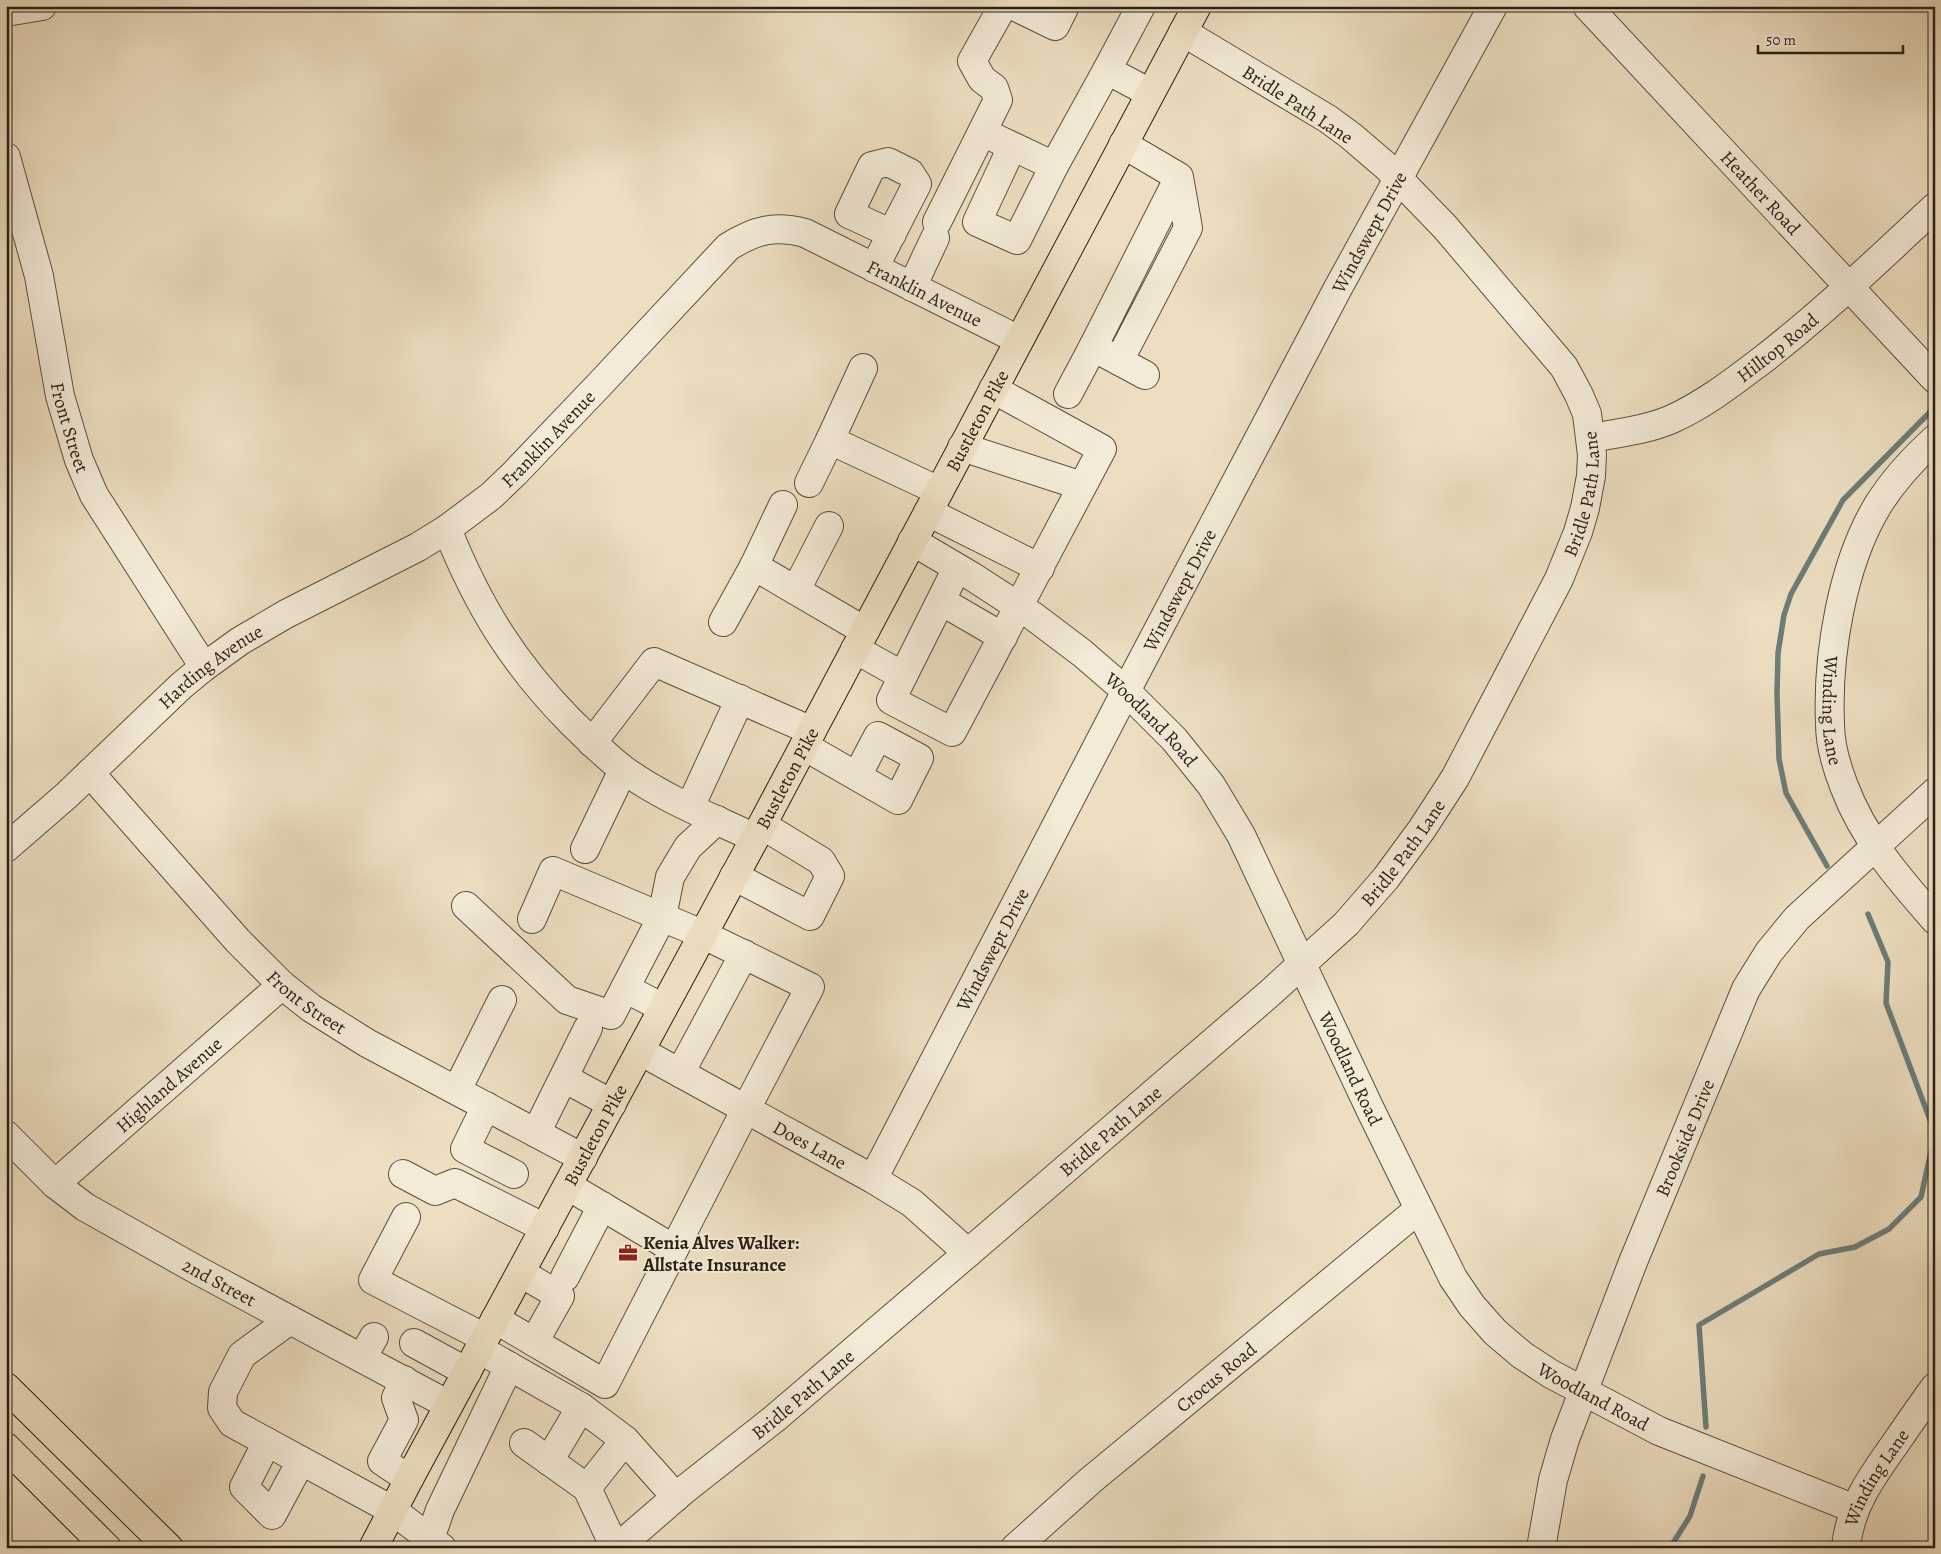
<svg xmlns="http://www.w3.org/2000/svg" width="1941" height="1554" viewBox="0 0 1941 1554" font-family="Alegreya,serif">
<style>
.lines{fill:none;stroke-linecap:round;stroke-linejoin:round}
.stream{stroke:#6d7d79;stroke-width:5.5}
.minor-casing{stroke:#5a4f40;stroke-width:30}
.major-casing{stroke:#291f15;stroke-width:30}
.highway-casing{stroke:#291f15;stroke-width:30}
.minor{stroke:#f3ead7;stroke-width:28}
.major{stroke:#eddec1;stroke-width:28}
.highway{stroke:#eddec1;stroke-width:28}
.labels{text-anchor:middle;stroke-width:4;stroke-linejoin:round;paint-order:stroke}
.street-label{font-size:19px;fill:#291f15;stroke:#f3ead7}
.poi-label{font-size:19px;font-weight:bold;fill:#291f15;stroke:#f3ead7;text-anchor:start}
</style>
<rect width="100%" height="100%" fill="#eddec1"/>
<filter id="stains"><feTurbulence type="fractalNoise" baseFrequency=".004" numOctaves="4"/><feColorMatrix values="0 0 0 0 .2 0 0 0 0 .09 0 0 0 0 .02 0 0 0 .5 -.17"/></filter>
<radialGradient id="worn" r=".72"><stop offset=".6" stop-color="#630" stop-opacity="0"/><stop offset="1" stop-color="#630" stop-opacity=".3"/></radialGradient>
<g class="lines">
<g class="stream">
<path d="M 1827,866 L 1786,793 L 1779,759 L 1777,693 L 1778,653 L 1784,615 L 1791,594 L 1843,500 L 1933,409"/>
<path d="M 1706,1427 L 1699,1325 L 1819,1254 L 1855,1247 L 1889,1229 L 1921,1197 L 1935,1133 L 1886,1003 L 1888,962 L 1868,914"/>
<path d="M 1670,1548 L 1690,1516 L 1703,1476"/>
</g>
<g class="minor-casing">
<g id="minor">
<path d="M 1014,6 L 1055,26 L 1065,6"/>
<path d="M 1141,6 L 1107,70 L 1150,93"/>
<path id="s1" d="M 1587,6 L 1935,379"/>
<path d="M 6,12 L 42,6"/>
<path d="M 995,138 L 1054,166 L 1107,70"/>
<path d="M 1123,144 L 1179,177 L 1093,347 L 1119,361 L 1188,228 L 1179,177"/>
<path d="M 1012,147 L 977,222 L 1017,240 L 1054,166"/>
<path id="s2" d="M 6,157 L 39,276 L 60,396 L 79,460 L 94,495 L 204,667"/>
<path d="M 937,222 L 998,100 L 994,88 L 982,79 L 972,61 L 1003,6"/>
<path d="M 874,268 L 917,184 L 910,173 L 888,162 L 872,166 L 849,214 L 892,234"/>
<path d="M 912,287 L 935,238"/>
<path d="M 1119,361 L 1145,375"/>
<path d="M 1068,394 L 1093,347"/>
<path id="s3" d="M 1591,438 C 1618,433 1647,430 1672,419 C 1705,404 1733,382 1761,361 C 1823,313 1878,260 1935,207"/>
<path id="s4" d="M 1935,439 C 1914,458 1893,481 1878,505 C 1842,564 1827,655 1830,724 C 1830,744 1837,768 1844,786 C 1864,839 1899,879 1935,920"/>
<path d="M 830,440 L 863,368"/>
<path d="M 962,447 L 1082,486"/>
<path d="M 809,483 L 830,440 L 939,491"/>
<path d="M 928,512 L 1040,568"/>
<path d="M 447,529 C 478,606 513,663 571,722 C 588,738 605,756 624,770 C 664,799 711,817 755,838"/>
<path id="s5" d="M 912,541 L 973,577 L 1033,616 L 1082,653 L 1126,691 L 1174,739 L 1211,785 L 1241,835 L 1370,1109 L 1453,1278 L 1472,1306 L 1495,1332 L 1522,1355 L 1551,1374 L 1659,1431 L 1855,1509"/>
<path d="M 754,566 L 783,505"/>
<path d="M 796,590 L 829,526"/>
<path d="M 941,601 L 1003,637"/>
<path d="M 723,622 L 754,566 L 865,631"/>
<path d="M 855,649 L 903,676 L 957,568"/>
<path d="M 903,676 L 891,700 L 952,732 L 1102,449 L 993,389"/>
<path d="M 592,743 L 654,662 L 812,731"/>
<path d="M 804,746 L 898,800 L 919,758 L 878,736 L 857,776"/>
<path id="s6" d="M 90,773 L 238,941 L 282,985 L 311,1008 L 367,1043 L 583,1158"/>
<path d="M 690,807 L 740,699"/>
<path id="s7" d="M 6,848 L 67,795 L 181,686 L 204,667 L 240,641 L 286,614 L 418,547 L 447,529 L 491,496 L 515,473 L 600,384 L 728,247 C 755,230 774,225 805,233 L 1019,340"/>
<path d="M 585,849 L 623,770"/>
<path d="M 734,876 L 810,916 L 830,876 L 821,861 L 762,825"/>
<path d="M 466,906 L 567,1000 L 611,1015 L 662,917 L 670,877 L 688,847 L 717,820"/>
<path d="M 625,988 L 663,1008"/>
<path id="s8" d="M 640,1051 L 873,1179 L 912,1203 L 968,1253"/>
<path d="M 680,1073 L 744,954"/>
<path d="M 564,1078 L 612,1104"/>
<path d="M 457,1090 L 502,1000"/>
<path d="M 486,1106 L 465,1149 L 514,1174"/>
<path d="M 536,1133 L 588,1028"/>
<path id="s9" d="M 6,1135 L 55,1184 L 85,1207 L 197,1270 L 449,1405"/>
<path d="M 403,1174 L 435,1191 L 455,1183 L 545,1228"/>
<path id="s10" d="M 873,1179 L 1126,691 L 1338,288 L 1493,6"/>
<path id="s11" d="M 55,1184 L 282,985"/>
<path d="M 568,1186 L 674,1249"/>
<path d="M 406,1217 L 373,1280 L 485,1338"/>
<path d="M 521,1273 L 560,1296 L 534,1342"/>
<path d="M 565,1277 L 602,1206"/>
<path d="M 495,1319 L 605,1384 L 746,1109 L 810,987 L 702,934 L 553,871 L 532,919"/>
<path d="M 290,1320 L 242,1355 L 223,1392 L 222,1408 L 232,1423 L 392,1510 L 442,1548"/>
<path d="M 414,1343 L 467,1372"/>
<path d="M 493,1357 L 581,1407 L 625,1440"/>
<path d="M 362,1358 L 374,1337"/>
<path d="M 404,1380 L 396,1398 L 404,1420 L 382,1461 L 409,1479"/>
<path d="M 267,1442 L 244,1487 L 272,1515 L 301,1461"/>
<path d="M 524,1443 L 587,1488 L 615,1548"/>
<path d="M 549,1461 L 581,1407"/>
<path d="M 587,1488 L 625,1440 L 676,1497"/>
<path d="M 430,1539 L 440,1510 L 509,1366"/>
<path id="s12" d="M 617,1548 L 684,1490 L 774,1419 L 968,1253 L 1270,993 L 1346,924 L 1386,878 L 1422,829 L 1455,778 L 1559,579 L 1578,532 L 1585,508 L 1591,476 L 1592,455 L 1587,414 L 1579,395 L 1564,367 L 1445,227 L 1386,166 L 1351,136 L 1328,119 L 1183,32"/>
<path id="s13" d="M 1015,1548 L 1091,1480 L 1419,1209"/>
<path id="s14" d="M 1541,1548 L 1553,1480 L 1565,1439 L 1633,1262 L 1746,989 L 1769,952 L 1797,918 L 1935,792"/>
<path id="s15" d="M 1846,1548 C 1849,1508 1872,1476 1895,1444 C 1908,1425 1921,1406 1935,1387"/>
</g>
</g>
<g class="major-casing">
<g id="major">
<path id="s16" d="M 373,1548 L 409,1479 L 755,838 L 1197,6"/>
</g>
</g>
<g class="highway-casing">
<g id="highway">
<path d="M 6,1387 L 169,1548"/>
<path d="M 6,1447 L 107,1548"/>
</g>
</g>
<use href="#minor" class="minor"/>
<use href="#major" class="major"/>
<use href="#highway" class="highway"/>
</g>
<defs>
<g id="office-bare" transform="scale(1.5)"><path d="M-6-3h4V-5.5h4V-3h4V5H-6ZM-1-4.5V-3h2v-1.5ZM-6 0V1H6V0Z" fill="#8f2418" stroke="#f3ead7" stroke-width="2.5" paint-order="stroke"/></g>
</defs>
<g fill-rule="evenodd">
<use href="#office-bare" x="628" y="1253"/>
</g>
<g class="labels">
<g class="street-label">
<text transform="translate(1298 104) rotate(33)" y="7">Bridle Path Lane</text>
<text dy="7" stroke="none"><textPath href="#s1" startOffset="255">Heather Road</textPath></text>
<text dy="7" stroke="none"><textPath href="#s10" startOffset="1069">Windswept Drive</textPath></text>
<text dy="7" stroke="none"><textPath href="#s7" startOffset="1162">Franklin Avenue</textPath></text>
<text dy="7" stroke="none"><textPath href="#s3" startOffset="211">Hilltop Road</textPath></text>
<text dy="7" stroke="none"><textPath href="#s16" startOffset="1279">Bustleton Pike</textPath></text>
<text dy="7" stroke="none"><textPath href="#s2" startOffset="278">Front Street</textPath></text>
<text dy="7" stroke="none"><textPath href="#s7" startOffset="684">Franklin Avenue</textPath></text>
<text dy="7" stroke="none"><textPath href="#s12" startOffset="1456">Bridle Path Lane</textPath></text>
<text dy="7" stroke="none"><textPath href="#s10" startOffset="664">Windswept Drive</textPath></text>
<text dy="7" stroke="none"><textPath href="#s7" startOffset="274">Harding Avenue</textPath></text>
<text dy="7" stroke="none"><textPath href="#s4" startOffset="301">Winding Lane</textPath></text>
<text dy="7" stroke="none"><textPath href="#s5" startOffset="300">Woodland Road</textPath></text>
<text dy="7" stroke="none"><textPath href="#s16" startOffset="874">Bustleton Pike</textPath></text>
<text dy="7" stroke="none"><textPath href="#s12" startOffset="1051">Bridle Path Lane</textPath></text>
<text dy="7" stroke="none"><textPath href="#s10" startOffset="259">Windswept Drive</textPath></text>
<text dy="7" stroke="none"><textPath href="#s6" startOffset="316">Front Street</textPath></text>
<text dy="7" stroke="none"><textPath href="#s5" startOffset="705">Woodland Road</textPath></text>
<text dy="7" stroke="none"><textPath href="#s11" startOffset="151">Highland Avenue</textPath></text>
<text dy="7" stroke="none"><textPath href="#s12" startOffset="646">Bridle Path Lane</textPath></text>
<text dy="7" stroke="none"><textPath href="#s16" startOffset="469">Bustleton Pike</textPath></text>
<text dy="7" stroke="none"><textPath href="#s14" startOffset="436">Brookside Drive</textPath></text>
<text dy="7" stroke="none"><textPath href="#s8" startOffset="194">Does Lane</textPath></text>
<text dy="7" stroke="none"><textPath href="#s9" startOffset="261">2nd Street</textPath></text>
<text dy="7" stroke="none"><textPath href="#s13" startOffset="264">Crocus Road</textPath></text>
<text dy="7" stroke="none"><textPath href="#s12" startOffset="241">Bridle Path Lane</textPath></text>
<text dy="7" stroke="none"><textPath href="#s5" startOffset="1125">Woodland Road</textPath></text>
<text dy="7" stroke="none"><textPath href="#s15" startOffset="78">Winding Lane</textPath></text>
</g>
<g class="poi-label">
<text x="643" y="1249">Kenia Alves Walker:<tspan x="643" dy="22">Allstate Insurance</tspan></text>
</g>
</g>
<rect width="1941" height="1554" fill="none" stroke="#eddec1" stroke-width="25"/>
<rect x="8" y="8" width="1926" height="1539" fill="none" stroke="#291f15" stroke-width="2.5"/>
<rect x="12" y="12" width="1916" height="1529" fill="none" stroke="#291f15"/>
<path d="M1758 45v8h145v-8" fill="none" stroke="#291f15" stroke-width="2.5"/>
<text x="1766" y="45" font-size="15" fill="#291f15" stroke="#f3ead7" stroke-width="4" paint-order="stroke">50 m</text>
<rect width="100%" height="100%" filter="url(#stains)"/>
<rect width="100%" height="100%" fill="url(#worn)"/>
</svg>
